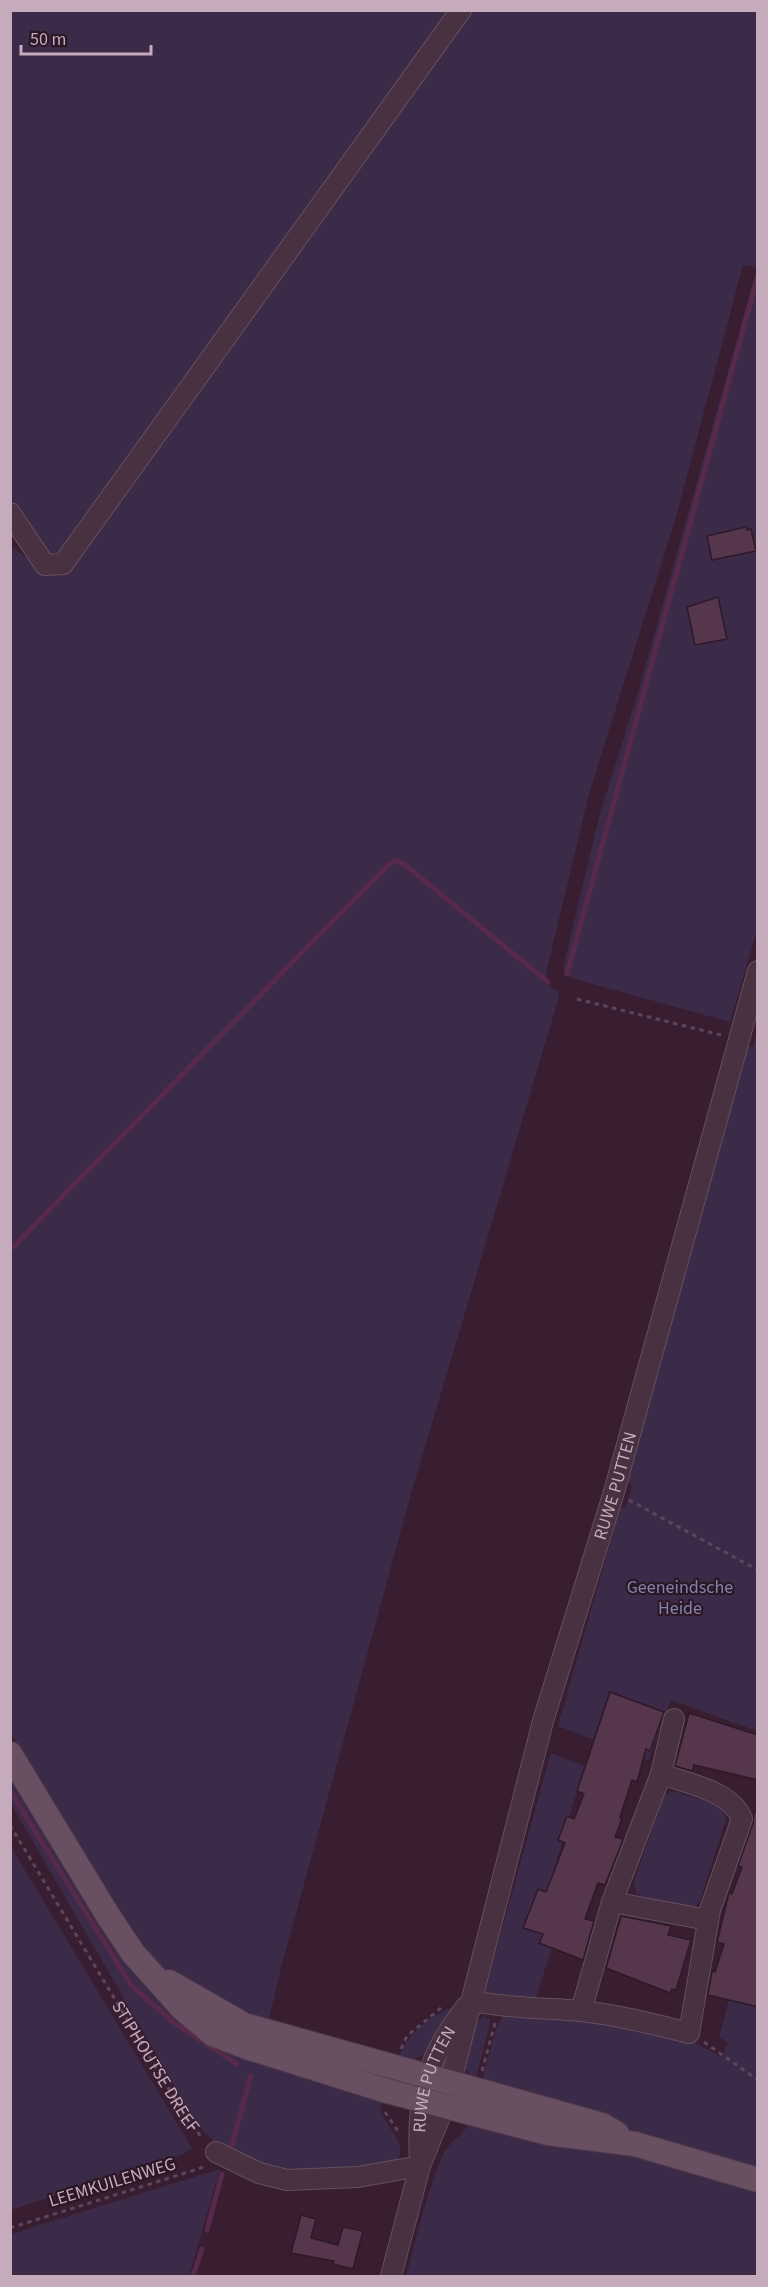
<svg xmlns="http://www.w3.org/2000/svg" width="768" height="2287" viewBox="0 0 768 2287" font-family="'Source Sans 3',sans-serif">
<style>
.green{fill:#3c2b48}
.lines{fill:none;stroke-linecap:round;stroke-linejoin:round}
.stream{stroke:#57294a;stroke-width:5}
.building{fill:#56364d;stroke:#2e1928;stroke-width:1.5}
.minor-casing{stroke:#664f5f;stroke-width:22}
.major-casing{stroke:#513b4a;stroke-width:26}
.path{stroke:#5b465e;stroke-width:3;stroke-dasharray:4.5 4.5;stroke-linecap:butt}
.minor{stroke:#483141;stroke-width:20}
.major{stroke:#684f61;stroke-width:24}
.labels{text-anchor:middle;stroke-width:4.5;stroke-linejoin:round;paint-order:stroke}
.street-label{font-size:18px;fill:#c5abbc;stroke:#2c1726}
.park-label{font-size:18px;fill:#8183ac;stroke:#2c1726}
</style>
<rect width="100%" height="100%" fill="#381e30"/>
<g class="green">
<path d="M 11,11 L 450,11 L 62,550 L 51,556 L 45,554 L 11,497 Z"/>
<path d="M 470,11 L 757,11 L 757,268 L 743,265 L 676,517 L 589,794 L 546,973 L 548,985 L 558,992 L 559,997 L 411,1494 L 281,1968 L 268,2023 L 216,2003 L 166,1971 L 129,1928 L 11,1734 L 11,546 L 47,573 Z"/>
<path d="M 752,286 L 758,288 L 757,930 L 730,1022 L 578,980 L 564,974 L 563,968 L 600,813 L 637,696 Z"/>
<path d="M 757,1030 L 757,1731 L 671,1700 L 648,1760 L 558,1726 L 620,1508 L 626,1507 L 632,1485 L 627,1481 L 747,1045 L 753,1047 Z"/>
<path d="M 551,1753 L 584,1766 L 541,1915 L 555,1938 L 536,1997 L 484,1994 Z"/>
<path d="M 10,1769 L 126,1959 L 383,2092 C 381,2098 380,2104 381,2111 C 385,2129 416,2148 390,2166 L 272,2172 L 223,2150 L 198,2126 L 11,1804 Z"/>
<path d="M 673,1791 L 722,1806 L 726,1819 L 700,1901 L 691,1911 L 636,1894 L 634,1881 L 664,1796 Z"/>
<path d="M 11,1847 L 192,2148 L 183,2154 L 11,2210 Z"/>
<path d="M 735,1978 L 757,1983 L 757,2276 L 406,2276 C 417,2236 426,2194 443,2155 C 450,2139 466,2136 470,2118 L 649,2139 L 600,2120 L 481,2084 L 496,2029 L 505,2012 L 550,2013 L 678,2034 L 722,2057 L 728,2043 L 719,2037 Z"/>
<path d="M 452,2008 L 454,2010 C 437,2038 434,2062 398,2060 C 406,2036 428,2015 452,2008 Z"/>
<path d="M 484,2016 L 490,2020 L 490,2024 L 475,2081 L 463,2065 L 474,2024 Z"/>
<path d="M 220,2169 L 189,2276 L 11,2276 L 11,2234 Z"/>
</g>
<g class="lines">
<g class="stream">
<path d="M 567,974 L 758,275"/>
<path d="M 10,1250 L 389,864 L 396,861 L 404,864 L 548,982"/>
<path d="M 10,1791 L 131,1985 L 173,2022 L 237,2064"/>
<path d="M 230,2151 L 251,2076"/>
<path d="M 207,2230 L 222,2174"/>
<path d="M 193,2276 L 202,2249"/>
</g>
</g>
<g class="building">
<path d="M 746,527 L 747,530 L 751,529 L 756,551 L 712,560 L 707,536 Z"/>
<path d="M 718,597 L 727,639 L 695,645 L 687,607 Z"/>
<path d="M 610,1692 L 664,1712 L 650,1751 L 646,1749 L 637,1782 L 632,1780 L 620,1817 L 622,1818 L 615,1837 L 623,1839 L 621,1845 L 605,1885 L 598,1883 L 585,1919 L 594,1921 L 583,1960 L 539,1943 L 543,1934 L 523,1928 L 538,1889 L 546,1892 L 565,1843 L 558,1840 L 567,1816 L 574,1819 L 584,1794 L 577,1791 Z"/>
<path d="M 689,1713 L 758,1735 L 758,1780 L 694,1765 L 692,1771 L 675,1766 Z"/>
<path d="M 754,1812 L 758,1812 L 758,2007 L 708,1995 L 712,1971 L 715,1972 L 724,1944 L 717,1942 L 729,1893 L 732,1894 L 742,1867 L 738,1866 L 753,1823 Z"/>
<path d="M 621,1916 L 671,1926 L 668,1935 L 691,1940 L 676,1990 L 672,1989 L 670,1993 L 606,1968 Z"/>
<path d="M 301,2215 L 316,2219 L 311,2238 L 338,2245 L 343,2227 L 363,2231 L 353,2269 L 333,2264 L 334,2261 L 291,2253 Z"/>
</g>
<g class="lines">
<g class="minor-casing">
<g id="minor">
<path d="M 10,513 L 45,565 L 63,564 L 461,10"/>
<path d="M 612,1902 L 708,1920"/>
<path d="M 471,2001 C 507,2008 544,2008 581,2011 C 618,2015 653,2024 689,2033 L 710,1910 L 742,1819 C 732,1791 686,1783 661,1774"/>
<path d="M 581,2011 L 612,1902 L 661,1774 L 674,1719"/>
<path d="M 216,2152 L 259,2173 L 287,2180 L 358,2177 L 420,2166"/>
<path id="s2" d="M 420,2161 C 416,2098 427,2057 466,2007"/>
<path id="s3" d="M 391,2276 L 420,2166 L 445,2104 L 543,1721 L 614,1492 L 758,971"/>
</g>
</g>
<g class="major-casing">
<g id="major">
<path d="M 10,1754 L 107,1914 L 133,1953 L 182,2008 L 213,2034 L 247,2047 L 387,2091 L 548,2133 L 635,2144 L 758,2180"/>
<path d="M 169,1982 L 244,2025 L 602,2125 L 617,2134"/>
</g>
</g>
<g class="path">
<path d="M 577,999 L 721,1035"/>
<path d="M 629,1500 L 758,1570"/>
<path id="s1" d="M 10,1825 L 187,2119 L 203,2139"/>
<path d="M 704,2042 L 758,2080"/>
<path d="M 401,2049 L 407,2036 L 442,2007"/>
<path d="M 482,2071 L 495,2023"/>
<path d="M 385,2112 L 400,2134"/>
<path d="M 10,2228 L 201,2168 L 205,2164"/>
</g>
<use href="#minor" class="minor"/>
<use href="#major" class="major"/>
</g>
<g class="labels">
<g class="street-label">
<text dy="6" stroke="none"><textPath href="#s3" startOffset="822">RUWE PUTTEN</textPath></text>
<text dy="6" stroke="none"><textPath href="#s1" startOffset="282">STIPHOUTSE DREEF</textPath></text>
<text dy="6" stroke="none"><textPath href="#s2" startOffset="84">RUWE PUTTEN</textPath></text>
<text transform="translate(112 2182) rotate(-17)" y="6">LEEMKUILENWEG</text>
</g>
<g class="park-label">
<text x="680" y="1593">Geeneindsche<tspan x="680" dy="21">Heide</tspan></text>
</g>
</g>
<rect width="768" height="2287" fill="none" stroke="#c5abbc" stroke-width="24"/>
<path d="M21 45v9h130v-9" fill="none" stroke="#c5abbc" stroke-width="3"/>
<text x="30" y="45" font-size="18" fill="#c5abbc" stroke="#2c1726" stroke-width="4.5" paint-order="stroke">50 m</text>
</svg>
